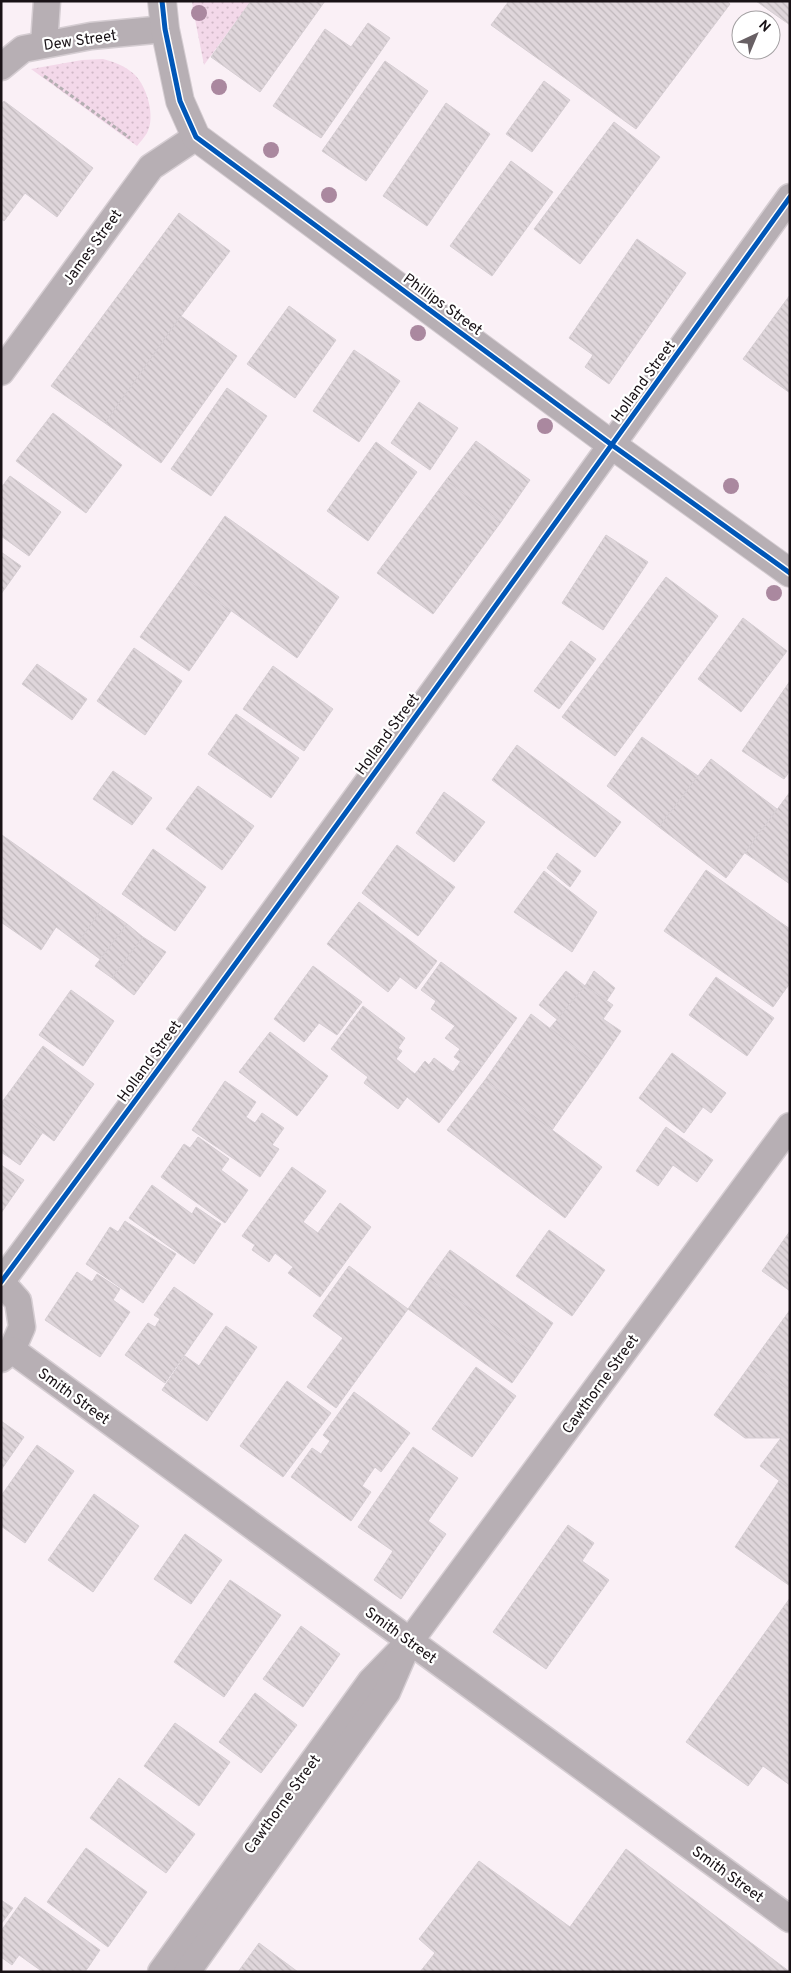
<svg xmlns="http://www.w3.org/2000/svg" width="791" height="1973" viewBox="0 0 791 1973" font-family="Overpass,sans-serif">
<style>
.park{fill:url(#park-dots)}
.building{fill:url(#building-back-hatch);stroke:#d6ced3}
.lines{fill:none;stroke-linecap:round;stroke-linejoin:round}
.minor-casing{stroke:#d5cdd2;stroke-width:29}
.tertiary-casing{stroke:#d5cdd2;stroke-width:30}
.path{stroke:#b4afb2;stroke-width:3;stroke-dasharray:4 2.5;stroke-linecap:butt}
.minor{stroke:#b7afb4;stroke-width:26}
.tertiary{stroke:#b7afb4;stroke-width:28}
.cycleway-casing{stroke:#fff;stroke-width:8}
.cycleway{stroke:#0057b8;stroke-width:5}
.tree{fill:#aa889f}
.labels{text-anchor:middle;stroke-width:4.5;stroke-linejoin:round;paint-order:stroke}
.street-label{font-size:15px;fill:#191216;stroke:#fff}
</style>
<defs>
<pattern id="park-dots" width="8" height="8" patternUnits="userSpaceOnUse" patternTransform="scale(1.25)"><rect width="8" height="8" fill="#f3d8e9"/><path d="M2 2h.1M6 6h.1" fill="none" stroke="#d0b8c7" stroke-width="1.8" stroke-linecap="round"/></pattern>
<pattern id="building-back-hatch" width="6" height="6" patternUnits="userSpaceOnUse" patternTransform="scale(1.25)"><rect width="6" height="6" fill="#dfd6db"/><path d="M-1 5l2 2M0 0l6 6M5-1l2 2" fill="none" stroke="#bfb7bb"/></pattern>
</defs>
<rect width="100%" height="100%" fill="#faf0f6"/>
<g class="park">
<path d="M 192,1 L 251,1 L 204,65 L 193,9 Z"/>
<path d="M 103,59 C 115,62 125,66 134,74 C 147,86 156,117 147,133 C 144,138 140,142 137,146 L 31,69 L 82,60 Z"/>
</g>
<g class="building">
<path d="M 251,1 L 325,1 L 260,92 L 211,57 Z"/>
<path d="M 509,1 L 726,1 L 730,4 L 636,129 L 491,25 Z"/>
<path d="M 756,1 L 790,1 L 790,25 Z"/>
<path d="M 368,23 L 390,38 L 321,138 L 273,106 L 325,29 L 351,47 Z"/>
<path d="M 385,61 L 428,91 L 366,181 L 322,151 Z"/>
<path d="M 544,81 L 570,100 L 532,152 L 506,134 Z"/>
<path d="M 4,101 L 93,168 L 57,217 L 25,193 L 4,221 L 1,219 L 1,105 Z"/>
<path d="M 446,103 L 490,134 L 427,226 L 383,196 Z"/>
<path d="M 614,122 L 660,157 L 580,264 L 534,229 Z"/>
<path d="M 511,161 L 553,192 L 492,276 L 450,246 Z"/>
<path d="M 179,213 L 230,251 L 181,316 L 105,423 L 51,386 Z"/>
<path d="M 637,239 L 686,273 L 609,384 L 585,367 L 593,355 L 569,338 Z"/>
<path d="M 790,295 L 790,393 L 743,359 Z"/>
<path d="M 289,306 L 336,340 L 295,398 L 247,364 Z"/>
<path d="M 181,316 L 237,356 L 161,463 L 105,423 Z"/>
<path d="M 354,350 L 400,381 L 359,442 L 313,411 Z"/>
<path d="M 227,388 L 267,416 L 211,496 L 171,469 Z"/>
<path d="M 419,402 L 458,428 L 430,470 L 391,443 Z"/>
<path d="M 53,413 L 122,465 L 86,513 L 16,461 Z"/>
<path d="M 476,441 L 530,480 L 501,522 L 446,480 Z"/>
<path d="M 376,442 L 417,472 L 368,541 L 327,511 Z"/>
<path d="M 10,476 L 61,512 L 29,556 L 1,536 L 1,488 Z"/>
<path d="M 446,480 L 501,522 L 433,614 L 377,573 Z"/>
<path d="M 225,516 L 339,597 L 297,658 L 183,576 Z"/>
<path d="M 606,535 L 648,562 L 603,630 L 562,603 Z"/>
<path d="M 1,552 L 21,566 L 1,594 Z"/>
<path d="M 183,576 L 231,611 L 189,671 L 140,637 Z"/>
<path d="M 666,577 L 718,616 L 615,756 L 562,717 Z"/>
<path d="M 743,618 L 787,651 L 741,712 L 698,679 Z"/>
<path d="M 571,641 L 596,659 L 559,709 L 534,691 Z"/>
<path d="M 134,648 L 182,681 L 145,735 L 97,701 Z"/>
<path d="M 37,664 L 87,699 L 72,720 L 22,684 Z"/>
<path d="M 273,666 L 333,709 L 304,751 L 243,709 Z"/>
<path d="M 790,681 L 790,771 L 784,779 L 742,751 Z"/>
<path d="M 236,714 L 299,758 L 271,798 L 208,754 Z"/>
<path d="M 642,737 L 698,776 L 659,827 L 607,786 Z"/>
<path d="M 517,745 L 621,822 L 595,857 L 492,780 Z"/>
<path d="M 711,759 L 777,809 L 726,878 L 659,827 Z"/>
<path d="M 113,771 L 152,798 L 132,825 L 93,799 Z"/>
<path d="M 198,786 L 254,826 L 222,870 L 166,829 Z"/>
<path d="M 444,792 L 485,822 L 454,862 L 416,833 Z"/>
<path d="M 790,792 L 790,884 L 745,853 Z"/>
<path d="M 2,835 L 103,907 L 78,943 L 56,927 L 41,950 L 1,922 Z"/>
<path d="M 397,845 L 455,887 L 418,936 L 362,893 Z"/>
<path d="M 153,849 L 206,887 L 175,931 L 122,894 Z"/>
<path d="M 557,853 L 581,871 L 570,887 L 547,868 Z"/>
<path d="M 706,870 L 790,929 L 790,983 L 773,1007 L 664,931 Z"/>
<path d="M 544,871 L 597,912 L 572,952 L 514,912 Z"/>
<path d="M 359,902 L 437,961 L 416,989 L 400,977 L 388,992 L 327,944 Z"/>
<path d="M 103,907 L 127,924 L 100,959 L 78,943 Z"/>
<path d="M 127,924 L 143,937 L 112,978 L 95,966 Z"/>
<path d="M 143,937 L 166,952 L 134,995 L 112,978 Z"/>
<path d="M 441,962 L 517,1018 L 477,1073 L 454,1057 L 460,1049 L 445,1038 L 455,1026 L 431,1009 L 436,1001 L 421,990 Z"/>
<path d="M 313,966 L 362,1002 L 337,1035 L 319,1023 L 304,1042 L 274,1019 Z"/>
<path d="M 566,971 L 585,986 L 558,1020 L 539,1005 Z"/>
<path d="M 594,971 L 615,988 L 607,1000 L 585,986 Z"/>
<path d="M 716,977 L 774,1018 L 747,1056 L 689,1015 Z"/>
<path d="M 585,986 L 613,1005 L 603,1019 L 621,1031 L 598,1065 L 550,1028 Z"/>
<path d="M 71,990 L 114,1021 L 83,1066 L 39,1035 Z"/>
<path d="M 363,1006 L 405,1038 L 398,1048 L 402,1051 L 396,1059 L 415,1074 L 425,1061 L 429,1065 L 434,1058 L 453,1072 L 461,1061 L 477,1073 L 439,1123 L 407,1097 L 398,1109 L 364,1083 L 368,1077 L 331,1049 Z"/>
<path d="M 531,1014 L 598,1065 L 552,1130 L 485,1080 Z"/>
<path d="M 270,1032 L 328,1076 L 297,1116 L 239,1072 Z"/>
<path d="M 43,1046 L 94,1084 L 54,1141 L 2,1102 Z"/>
<path d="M 672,1053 L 726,1093 L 711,1113 L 703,1107 L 684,1133 L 639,1098 Z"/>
<path d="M 485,1080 L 602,1167 L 565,1218 L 447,1130 Z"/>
<path d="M 225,1081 L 256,1102 L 246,1117 L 255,1123 L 262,1113 L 284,1128 L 272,1145 L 279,1149 L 260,1177 L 192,1130 Z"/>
<path d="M 2,1102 L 43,1132 L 20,1165 L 1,1152 Z"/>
<path d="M 666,1127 L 713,1160 L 697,1182 L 673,1165 L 658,1186 L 636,1171 Z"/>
<path d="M 198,1137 L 229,1159 L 221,1170 L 248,1190 L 225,1223 L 161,1177 L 184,1144 L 190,1148 Z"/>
<path d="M 1,1165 L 24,1180 L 1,1213 Z"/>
<path d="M 292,1167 L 326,1191 L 303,1222 L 318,1233 L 340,1203 L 371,1227 L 320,1297 L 288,1273 L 293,1267 L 275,1253 L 269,1262 L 252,1250 L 255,1245 L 242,1236 Z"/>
<path d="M 152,1185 L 192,1214 L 196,1207 L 221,1224 L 194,1264 L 129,1218 Z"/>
<path d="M 125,1221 L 176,1254 L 143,1303 L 86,1264 L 110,1227 L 118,1232 Z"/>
<path d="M 549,1230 L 605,1270 L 572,1316 L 516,1276 Z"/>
<path d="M 790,1231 L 790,1291 L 762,1271 Z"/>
<path d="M 450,1250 L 553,1323 L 533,1353 L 429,1279 Z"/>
<path d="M 349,1266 L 408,1309 L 336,1408 L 307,1387 L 343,1338 L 313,1316 Z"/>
<path d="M 77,1272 L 92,1282 L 97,1274 L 120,1289 L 113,1300 L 130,1312 L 100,1357 L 45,1320 Z"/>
<path d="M 429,1279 L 533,1353 L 512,1383 L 408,1309 Z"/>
<path d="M 174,1287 L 213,1314 L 165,1383 L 125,1355 L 148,1323 L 155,1327 L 160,1319 L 154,1315 Z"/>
<path d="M 790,1310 L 790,1391 L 751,1364 Z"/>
<path d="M 226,1326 L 257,1347 L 207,1421 L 162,1390 L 185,1356 L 199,1366 Z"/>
<path d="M 751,1364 L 790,1391 L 790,1489 L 760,1466 L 781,1438 L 745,1438 L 714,1415 Z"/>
<path d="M 476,1367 L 516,1396 L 472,1457 L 432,1429 Z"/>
<path d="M 287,1381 L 331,1413 L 283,1477 L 240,1446 Z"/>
<path d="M 354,1392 L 410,1433 L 381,1472 L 375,1467 L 362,1486 L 371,1492 L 351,1521 L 291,1477 L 312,1448 L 321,1454 L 330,1441 L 323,1435 Z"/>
<path d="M 1,1421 L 24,1437 L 1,1470 Z"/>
<path d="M 37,1445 L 74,1471 L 25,1543 L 1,1526 L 1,1496 Z"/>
<path d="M 413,1447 L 458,1478 L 428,1521 L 446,1534 L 401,1599 L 374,1580 L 393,1551 L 358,1527 Z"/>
<path d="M 779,1481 L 790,1489 L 790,1586 L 735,1547 Z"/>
<path d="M 94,1494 L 139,1526 L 93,1592 L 48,1560 Z"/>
<path d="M 568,1525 L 594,1543 L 582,1561 L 609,1580 L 546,1669 L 493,1632 Z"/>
<path d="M 185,1534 L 222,1560 L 191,1604 L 154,1579 Z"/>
<path d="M 230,1580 L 281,1615 L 224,1697 L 174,1662 Z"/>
<path d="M 790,1598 L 790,1785 L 763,1766 L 748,1786 L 686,1742 Z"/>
<path d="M 301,1626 L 340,1654 L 303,1707 L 263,1679 Z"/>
<path d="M 255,1693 L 297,1725 L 261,1773 L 219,1742 Z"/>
<path d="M 175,1723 L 230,1762 L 199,1806 L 144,1766 Z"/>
<path d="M 119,1778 L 195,1834 L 166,1873 L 90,1818 Z"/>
<path d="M 86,1848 L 147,1892 L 108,1947 L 47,1902 Z"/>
<path d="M 626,1849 L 790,1972 L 420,1972 L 435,1953 L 419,1939 L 479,1861 L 570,1927 Z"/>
<path d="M 25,1897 L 100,1950 L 85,1972 L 43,1972 L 19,1955 L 12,1965 L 1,1957 L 1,1931 Z"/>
<path d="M 1,1900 L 13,1908 L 1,1924 Z"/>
<path d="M 259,1943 L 298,1972 L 238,1972 Z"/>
</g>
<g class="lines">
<g class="minor-casing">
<g id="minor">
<path d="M 44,44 L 47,1"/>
<path d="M 1,67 L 23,49 L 91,36 L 165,29"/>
<path d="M 1,372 L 151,167 L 196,137"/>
<path d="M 1,1282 C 268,923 529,560 790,197"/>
<path d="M 1,1282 L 18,1301 L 22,1327 L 12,1350 L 1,1359"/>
<path d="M 12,1350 L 790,1919"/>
<path d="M 161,1972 L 371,1681 L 410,1641 L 790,1126"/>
<path d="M 187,1972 L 387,1692 L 403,1655"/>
</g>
</g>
<g class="tertiary-casing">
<path id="tertiary" d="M 162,1 L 165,29 L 180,101 L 196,137 L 612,445 L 790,573"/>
</g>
<path class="path" d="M 44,76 L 130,138"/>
<use href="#minor" class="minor"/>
<use href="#tertiary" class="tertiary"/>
<g class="cycleway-casing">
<g id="cycleway">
<path d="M 162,1 L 165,29 L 180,101 L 196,137 L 612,445 L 790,573"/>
<path d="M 1,1282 C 268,923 529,560 790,197"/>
</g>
</g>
<use href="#cycleway" class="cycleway"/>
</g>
<g class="tree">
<circle cx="199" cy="13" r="8"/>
<circle cx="219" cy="87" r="8"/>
<circle cx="271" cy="150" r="8"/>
<circle cx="329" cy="195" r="8"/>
<circle cx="418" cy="333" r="8"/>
<circle cx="545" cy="426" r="8"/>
<circle cx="731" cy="486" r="8"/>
<circle cx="774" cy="593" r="8"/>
</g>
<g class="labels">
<g class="street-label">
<text transform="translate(80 40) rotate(-8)" y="5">Dew Street</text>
<text transform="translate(92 247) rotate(-54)" y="5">James Street</text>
<text transform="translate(443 304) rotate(36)" y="5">Phillips Street</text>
<text transform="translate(643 381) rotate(-54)" y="5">Holland Street</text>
<text transform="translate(387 734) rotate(-54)" y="5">Holland Street</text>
<text transform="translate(149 1061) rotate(-54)" y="5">Holland Street</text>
<text transform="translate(600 1384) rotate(-54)" y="5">Cawthorne Street</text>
<text transform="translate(74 1396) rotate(36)" y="5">Smith Street</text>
<text transform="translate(401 1635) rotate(36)" y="5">Smith Street</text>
<text transform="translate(282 1804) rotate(-54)" y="5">Cawthorne Street</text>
<text transform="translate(728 1874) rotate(36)" y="5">Smith Street</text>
</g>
</g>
<rect width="791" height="1973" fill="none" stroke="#191216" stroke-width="5"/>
<g transform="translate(756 35) rotate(44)"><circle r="24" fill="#ffffff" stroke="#a3a0a2"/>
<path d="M0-4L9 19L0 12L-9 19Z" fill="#686064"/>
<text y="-8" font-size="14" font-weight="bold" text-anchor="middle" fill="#191216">N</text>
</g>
</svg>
